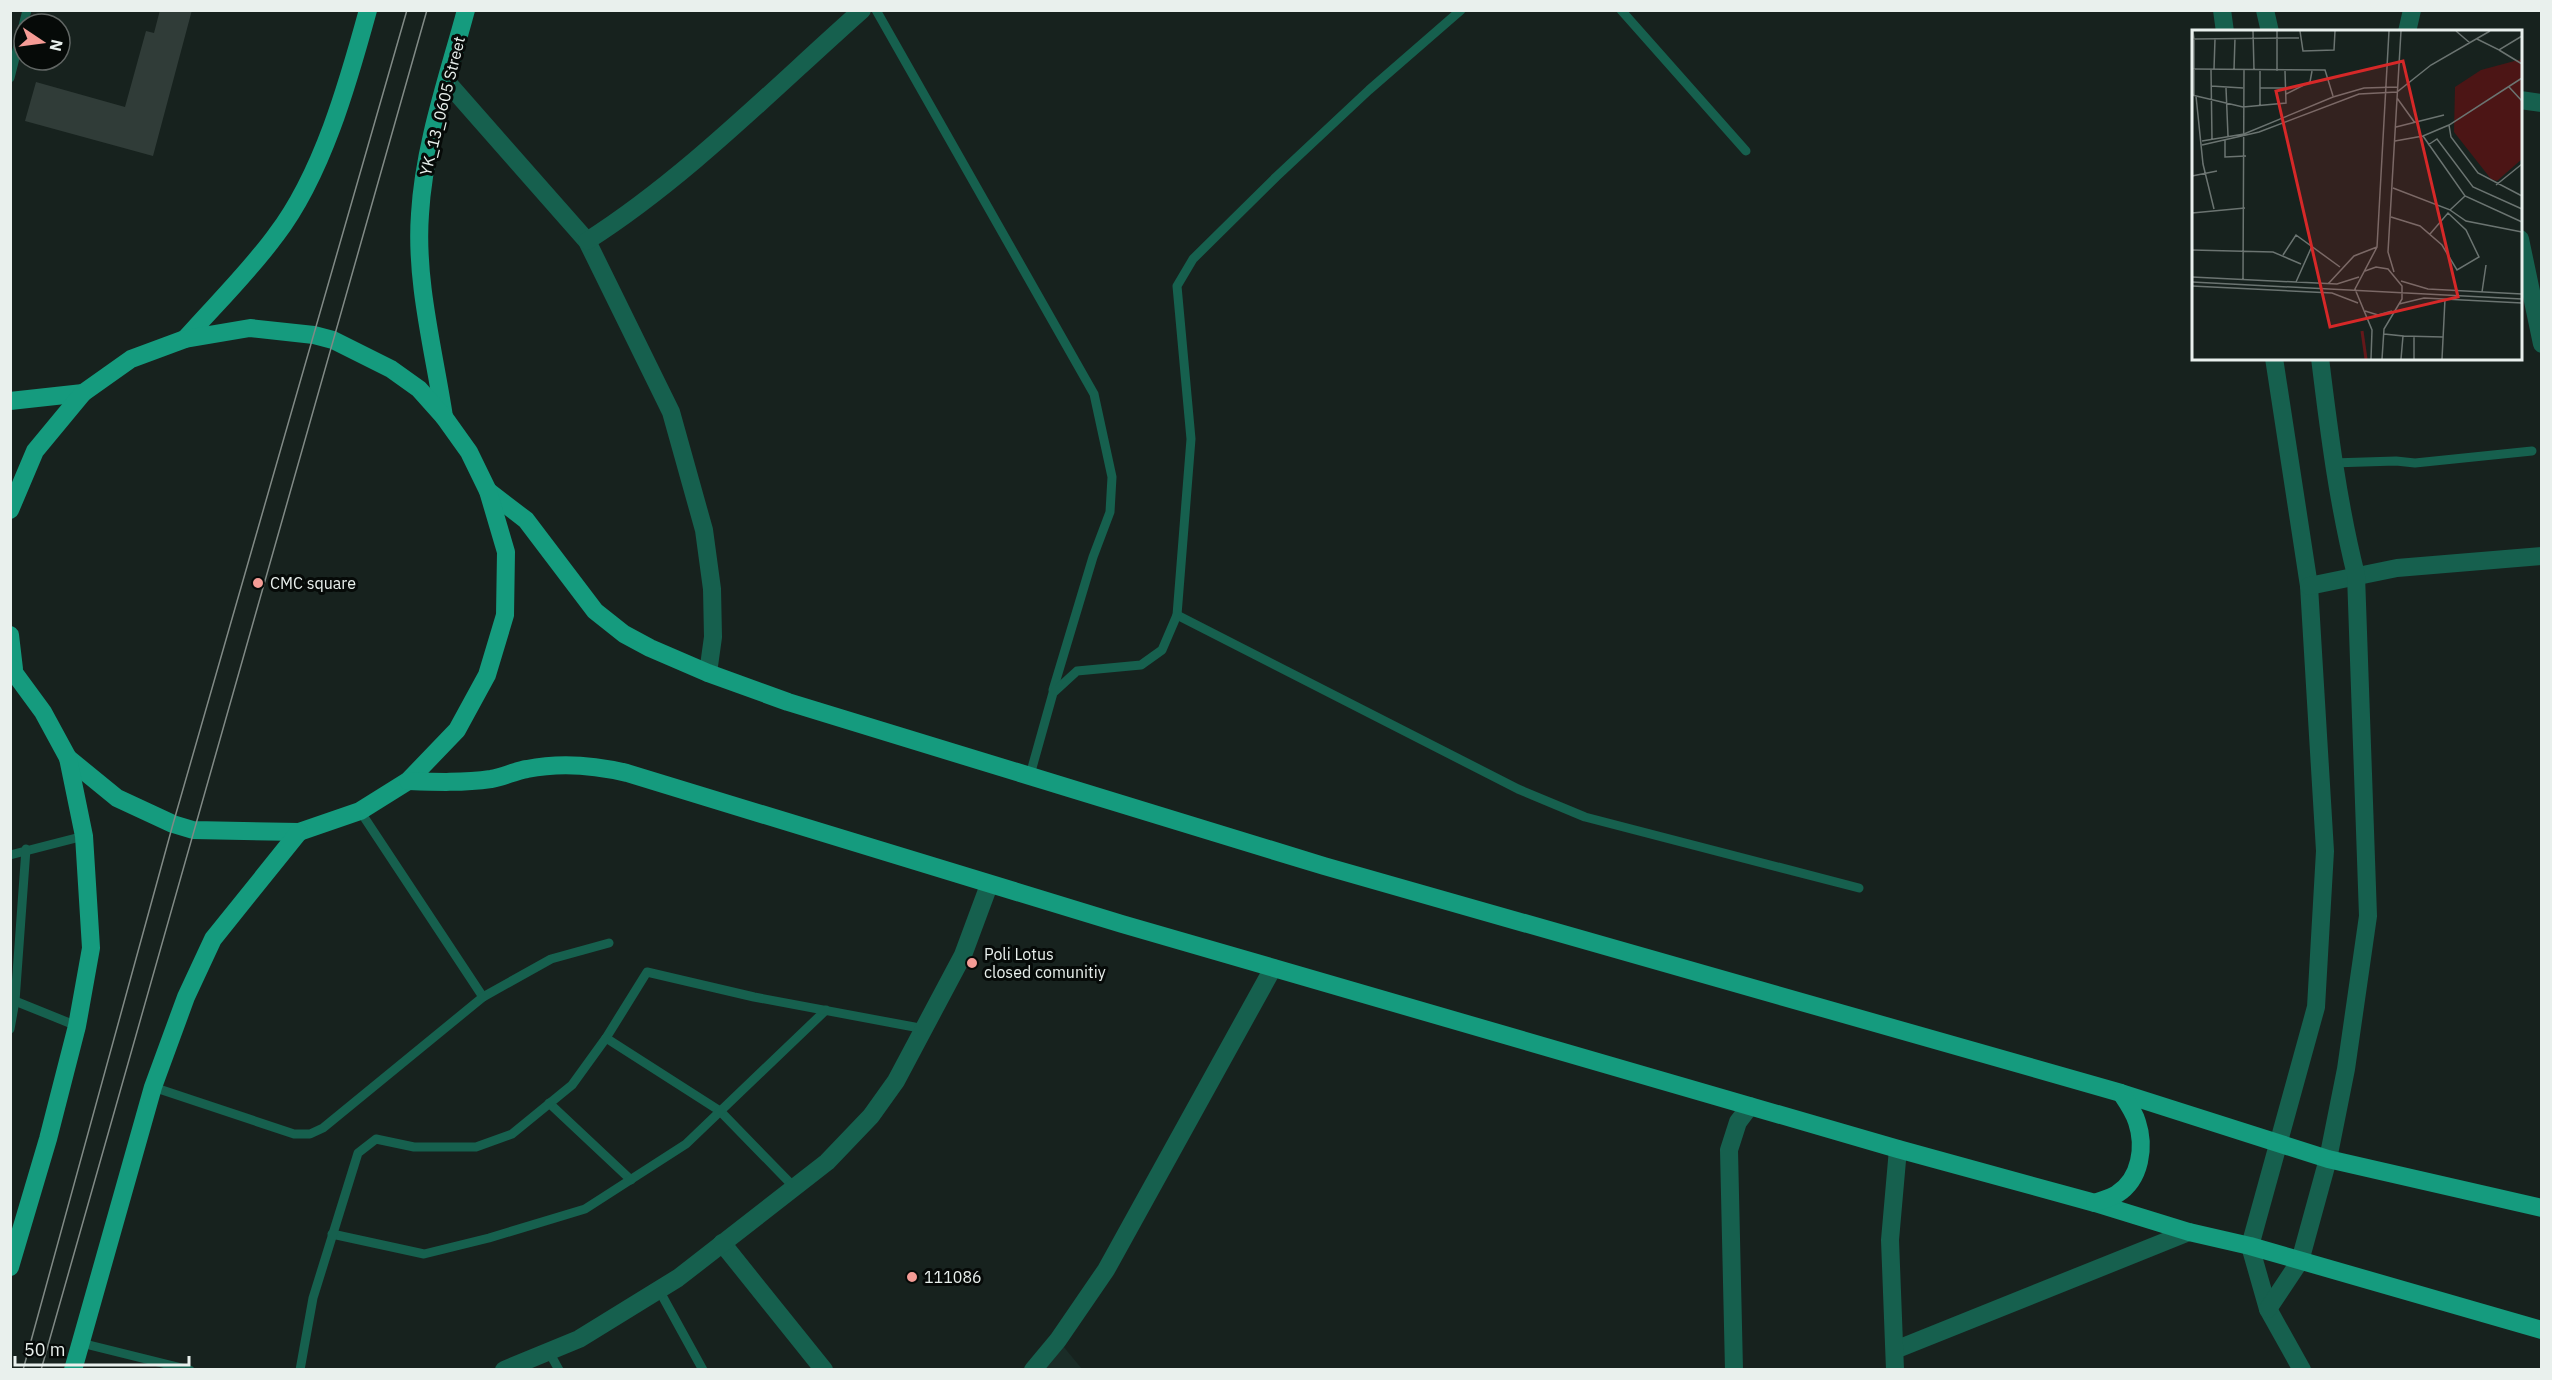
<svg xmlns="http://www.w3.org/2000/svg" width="2552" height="1380" viewBox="0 0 2552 1380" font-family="'IBM Plex Sans',sans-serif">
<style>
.built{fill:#1a2c27}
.building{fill:#303c38}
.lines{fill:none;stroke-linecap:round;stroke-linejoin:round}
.service{stroke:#16604e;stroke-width:9}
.minor{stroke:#16604e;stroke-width:18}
.primary{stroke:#159b7e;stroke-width:18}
.tram{stroke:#818a86;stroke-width:1.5}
.poi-dot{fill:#f59c96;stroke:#060a08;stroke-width:2}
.labels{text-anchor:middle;stroke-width:6;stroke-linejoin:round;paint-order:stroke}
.street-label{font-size:16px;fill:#e9f0ed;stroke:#060a08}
.poi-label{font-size:16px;fill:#e9f0ed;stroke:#060a08;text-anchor:start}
.inset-river{fill:none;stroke:#65181a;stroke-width:3}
.inset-road{fill:none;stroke:#6b7471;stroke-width:1.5}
.view{fill:#d62828;fill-opacity:0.15;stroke:#d62828;stroke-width:3}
.inset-edge{fill:none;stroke:#e9f0ed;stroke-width:3}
</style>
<rect width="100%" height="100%" fill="#17221e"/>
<path class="built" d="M 1058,1340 L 1082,1369 L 1033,1370 Z"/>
<path class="building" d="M 160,10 L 192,10 L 153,156 L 25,121 L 36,82 L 125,107 L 146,31 L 154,33 Z"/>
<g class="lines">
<g class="service">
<path d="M 876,10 L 1094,394 L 1112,477 L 1110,512 L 1093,557 L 1053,690"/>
<path d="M 1621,10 L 1746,151"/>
<path d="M 10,78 L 27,10"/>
<path d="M 2332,463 L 2396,461 L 2415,463 L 2532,451"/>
<path d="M 1177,615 L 1518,789 L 1585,817 L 1859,888"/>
<path d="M 1030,775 L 1053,693 L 1077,671 L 1141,665 L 1162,650 L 1177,615 L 1191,439 L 1177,286 L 1193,259 L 1276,177 L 1369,90 L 1461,10"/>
<path d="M 360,811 L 483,997"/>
<path d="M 10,855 L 84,836"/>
<path d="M 10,999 L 77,1026"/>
<path d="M 10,1029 L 15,1001 L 26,849"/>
<path d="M 606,1038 L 720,1111 L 794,1187"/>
<path d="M 153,1087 L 294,1134 L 310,1134 L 323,1128 L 483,997 L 551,959 L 609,943"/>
<path d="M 549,1103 L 631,1180"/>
<path d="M 332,1234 L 424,1254 L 489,1238 L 585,1209 L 686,1144 L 826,1010"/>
<path d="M 659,1290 L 703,1370"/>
<path d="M 81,1343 L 190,1370"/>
<path d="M 549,1352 L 559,1370"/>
<path d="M 300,1370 L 313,1298 L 358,1153 L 376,1139 L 414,1147 L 476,1147 L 512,1134 L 572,1085 L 606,1038 L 647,972 L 754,997 L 925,1029"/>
</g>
<g class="minor">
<path d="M 2222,10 L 2225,32"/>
<path d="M 2265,10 L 2270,32"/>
<path d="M 2407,32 L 2412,10"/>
<path d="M 447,82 L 587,241 L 671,412 L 704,530 L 712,589 L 713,637 L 708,673"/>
<path d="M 2520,100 L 2542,103"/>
<path d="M 2520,239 L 2542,344"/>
<path d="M 587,241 C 686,178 774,88 862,10"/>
<path d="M 2274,358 L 2309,586 L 2325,851 L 2316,1007 L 2250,1246 L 2268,1309 L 2302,1370"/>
<path d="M 2309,586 L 2397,568 L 2542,556"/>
<path d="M 722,1243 L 824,1370"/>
<path d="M 2268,1309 L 2300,1261 L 2328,1159 L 2346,1069 L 2368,916 L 2356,575 C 2338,503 2329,432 2320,358"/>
<path d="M 1895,1350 L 2189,1232"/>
<path d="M 504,1370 L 579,1339 L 678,1278 L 827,1162 L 871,1116 L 896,1081 L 963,955 L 989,885"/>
<path d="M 1033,1370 L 1058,1340 L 1106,1270 L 1273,968"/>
<path d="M 1734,1370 L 1729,1150 L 1738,1122 L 1750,1106"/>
<path d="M 1895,1370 L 1890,1240 L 1898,1149"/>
</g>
<g class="primary">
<path d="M 185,339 C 215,305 249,272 276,235 C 322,175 348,83 368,10"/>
<path d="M 10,401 L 83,393"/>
<path d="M 444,417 C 434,351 415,281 420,214 C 424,145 448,77 466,10"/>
<path d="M 488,491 L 526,520 L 595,611 L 624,634 L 650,648 L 708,673 L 788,702 L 1324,866 L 2121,1093 L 2328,1159 L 2542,1208"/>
<path d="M 10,510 L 35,451 L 83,393 L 131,359 L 185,339 L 250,328 L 314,335 L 333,340 L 391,369 L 419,389 L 444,417 L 469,452 L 488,491 L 506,552 L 505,615 L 487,675 L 457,730 L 408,781 L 360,811 L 299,832 L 193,830 L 173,824 L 117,798 L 68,758"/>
<path d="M 10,635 L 14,669"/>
<path d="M 10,667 L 43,712 L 68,758 L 84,836 L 91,948 L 77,1026 L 48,1139 L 10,1267"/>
<path d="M 408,781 C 436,782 463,783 491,779 C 503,777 515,771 527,769 C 561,762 594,765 627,773 L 1122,924 L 1898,1149 L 2095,1203 L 2189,1232 L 2250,1246 L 2542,1330"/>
<path d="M 2095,1203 C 2102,1200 2111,1198 2117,1194 C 2141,1179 2145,1146 2137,1122 C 2134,1112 2127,1102 2121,1093"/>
<path d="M 73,1370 L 153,1087 L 186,997 L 213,939 L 299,832"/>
</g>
<g class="tram">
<path d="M 23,1370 L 173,824 L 407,10"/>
<path d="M 41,1370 L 427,10"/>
</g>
</g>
<g class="poi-dot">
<circle cx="258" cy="583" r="6"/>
<circle cx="972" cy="963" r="6"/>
<circle cx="912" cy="1277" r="6"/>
</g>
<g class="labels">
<g class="street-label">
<text transform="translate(442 106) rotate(-76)" y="6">YK_13_0605 Street</text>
</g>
<g class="poi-label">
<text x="270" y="589">CMC square</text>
<text x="984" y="960">Poli Lotus<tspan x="984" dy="18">closed comunitiy</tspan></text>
<text x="924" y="1283">111086</text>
</g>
</g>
<g transform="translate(2192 30)">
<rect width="330" height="330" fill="#17221e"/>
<path d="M 330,29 L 330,129 L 305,151 L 299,149 L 262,102 L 263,57 L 289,40 Z" fill="#4c1515"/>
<path class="inset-river" d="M 170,301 L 174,329"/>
<path class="inset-road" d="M 1,1 L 2,9 L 107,8M 61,1 L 62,40M 108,1 L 111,21 L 142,20 L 143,1M 264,1 L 278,13M 285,9 L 307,20 L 330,6M 2,10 L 2,65M 307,20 L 330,34M 0,39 L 133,40 L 141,66M 19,39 L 20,110M 22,39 L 23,9M 42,40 L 43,8M 68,41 L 68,75M 85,41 L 85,1M 330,48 L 257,95 L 259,107 L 286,143 L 330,166M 19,56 L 51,58M 317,57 L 330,71M 34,58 L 36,106M 68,58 L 93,58M 94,64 L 118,52 L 120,41M 0,65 L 51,77 L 94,73 L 93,41M 4,66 L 11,134 L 22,179M 205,68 L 223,93M 204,97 L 252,85M 231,106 L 273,166 L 330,192M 33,110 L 33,127 L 54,126M 10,111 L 52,104 L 141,67 L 172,58 L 206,57M 203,111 L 231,106 L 257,95M 10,115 L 67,102 L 167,64 L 205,62 L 239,35 L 298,1M 236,115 L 245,109 L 281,157 L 330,179M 0,146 L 25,141M 304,155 L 330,134M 201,158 L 258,180 L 273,166M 258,180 L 274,191 L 330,202M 0,183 L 53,178M 199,187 L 228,196 L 250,215 L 265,240 L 287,227 L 274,200 L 256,183 L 238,204M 0,220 L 81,222 L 109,234M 91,225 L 104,205 L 148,237M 173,241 L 184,237 L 196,239 L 210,256 L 210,269 L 192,299 L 190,329M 202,242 L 196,222 L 209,1M 0,247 L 145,254 L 167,247M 51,250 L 52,40M 209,251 L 236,259 L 330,264M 0,252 L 330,269M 104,252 L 120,216M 136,254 L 162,226 L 185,217M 0,256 L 140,263 L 166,273M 290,262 L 294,235M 207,274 L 232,268 L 330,273M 173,281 L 186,285 L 200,281M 192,304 L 211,306 L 209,329M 211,306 L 251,307M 179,329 L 180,300 L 163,259 L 185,217 L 197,1M 222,329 L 222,306M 250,329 L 253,269"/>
<path class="view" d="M 211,31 L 266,267 L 138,297 L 84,61 Z"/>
<rect width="330" height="330" class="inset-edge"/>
</g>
<rect width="2552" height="1380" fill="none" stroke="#e9f0ed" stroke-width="24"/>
<g transform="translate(42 42) rotate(103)"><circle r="28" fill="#060a08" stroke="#616664" stroke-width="1.5"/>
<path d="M0-4.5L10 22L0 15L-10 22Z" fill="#f59c96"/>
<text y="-9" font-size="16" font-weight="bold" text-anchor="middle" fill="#e9f0ed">N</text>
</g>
<path d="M15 1356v9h174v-9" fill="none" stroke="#e9f0ed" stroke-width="3"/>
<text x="24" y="1356" font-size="18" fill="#e9f0ed" stroke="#060a08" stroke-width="4.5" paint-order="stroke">50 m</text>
</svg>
